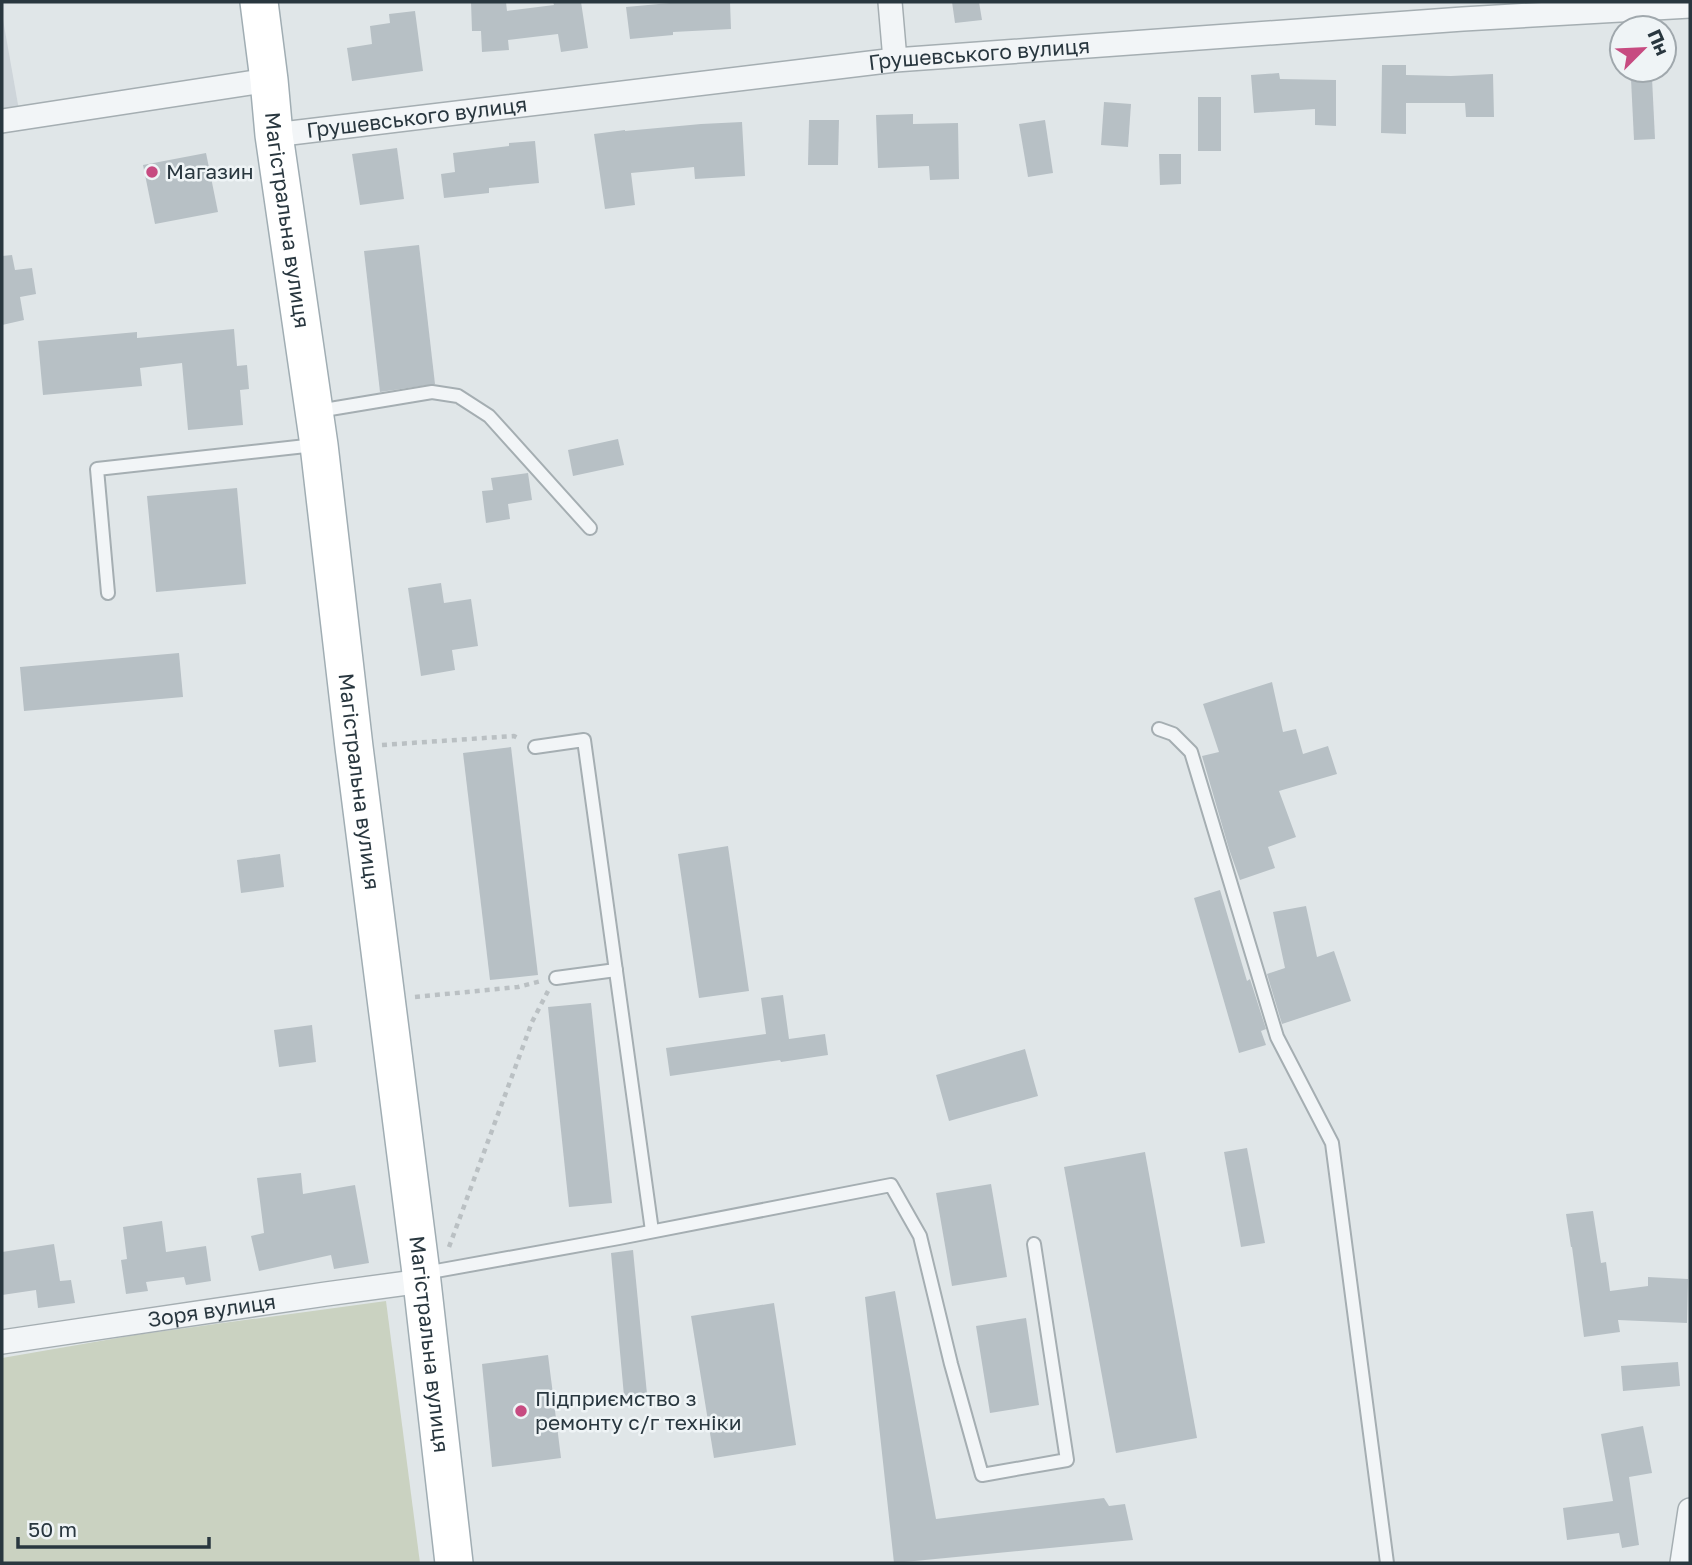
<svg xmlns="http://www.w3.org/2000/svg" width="1692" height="1565" viewBox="0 0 1692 1565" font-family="'Golos Text',sans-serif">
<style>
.built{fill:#ced5da}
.green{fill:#cad2c1}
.building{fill:#b7c0c5}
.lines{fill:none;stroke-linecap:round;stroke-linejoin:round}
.lane-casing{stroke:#a5aeb2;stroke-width:16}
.street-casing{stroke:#a5aeb2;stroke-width:26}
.primary-casing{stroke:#a0adb3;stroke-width:40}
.path{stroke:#bac0c3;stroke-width:4.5;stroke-dasharray:5 5;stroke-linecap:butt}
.lane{stroke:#f2f5f7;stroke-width:12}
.street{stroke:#f2f5f7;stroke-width:23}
.primary{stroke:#fff;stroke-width:37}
.poi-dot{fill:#c74b81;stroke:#eff4f6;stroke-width:2.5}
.labels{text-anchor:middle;stroke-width:5;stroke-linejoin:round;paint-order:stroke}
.street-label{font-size:21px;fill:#29373f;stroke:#eff4f6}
.poi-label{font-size:21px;fill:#29373f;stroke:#eff4f6;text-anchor:start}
</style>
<rect width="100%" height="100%" fill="#e0e6e8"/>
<path class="built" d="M 2,14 L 19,110 L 2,112 Z"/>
<path class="green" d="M 386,1301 L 420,1563 L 2,1563 L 2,1358 L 135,1335 Z"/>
<g class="building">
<path d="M 471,2 L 506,2 L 507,11 L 554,5 L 553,2 L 581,2 L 588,48 L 561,52 L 558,34 L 508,40 L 509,50 L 482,52 L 481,31 L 472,31 Z"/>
<path d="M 681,2 L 730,2 L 731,29 L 673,32 L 673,35 L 630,39 L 626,7 Z"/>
<path d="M 952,2 L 979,2 L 982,20 L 955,23 Z"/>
<path d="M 415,11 L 423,71 L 352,81 L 347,48 L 372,44 L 370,26 L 390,23 L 389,14 Z"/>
<path d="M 1382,65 L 1406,65 L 1406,75 L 1451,76 L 1493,74 L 1494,117 L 1466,117 L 1465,103 L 1406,103 L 1406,134 L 1381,133 Z"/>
<path d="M 1279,73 L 1280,79 L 1336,80 L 1336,126 L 1315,125 L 1315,109 L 1254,113 L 1251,75 Z"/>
<path d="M 1652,78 L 1655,139 L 1634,140 L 1631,79 Z"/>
<rect x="1198" y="97" width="23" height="54"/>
<path d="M 1104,102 L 1131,104 L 1128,147 L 1101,145 Z"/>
<path d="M 913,114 L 913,124 L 958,123 L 959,179 L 930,180 L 929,166 L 878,168 L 876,115 Z"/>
<path d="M 809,120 L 839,120 L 838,165 L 808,165 Z"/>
<path d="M 1045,120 L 1053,173 L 1028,177 L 1019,124 Z"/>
<path d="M 742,122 L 745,176 L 695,179 L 694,167 L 631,173 L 635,205 L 605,209 L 594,134 L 625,130 L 625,131 L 701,124 Z"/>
<path d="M 535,141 L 539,183 L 489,188 L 489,193 L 444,198 L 441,174 L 455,172 L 453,153 L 509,146 L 509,143 Z"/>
<path d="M 397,148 L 404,199 L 360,205 L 352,154 Z"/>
<path d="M 206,153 L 218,212 L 155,224 L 143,165 Z"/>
<path d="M 1159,154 L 1181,154 L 1181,184 L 1160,185 Z"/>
<path d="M 419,245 L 435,384 L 380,392 L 364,251 Z"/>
<path d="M 12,255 L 15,270 L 32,268 L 36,294 L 20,297 L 24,320 L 2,325 L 2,256 Z"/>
<path d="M 234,329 L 237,366 L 247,365 L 249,389 L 240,390 L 243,425 L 188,430 L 182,363 L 140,368 L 142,386 L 43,395 L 38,341 L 137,332 L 137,338 Z"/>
<path d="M 618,439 L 624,465 L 573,476 L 568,450 Z"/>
<path d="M 528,473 L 532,500 L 508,504 L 510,519 L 486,523 L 482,491 L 493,490 L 491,478 Z"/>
<path d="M 237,488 L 246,584 L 156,592 L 147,496 Z"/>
<path d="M 441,583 L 444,603 L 471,599 L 478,646 L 452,650 L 455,670 L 421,676 L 408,588 Z"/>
<path d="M 179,653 L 183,697 L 24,711 L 20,667 Z"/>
<path d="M 1272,682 L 1283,732 L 1296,729 L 1303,754 L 1328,746 L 1337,774 L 1279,791 L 1296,837 L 1268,847 L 1275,868 L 1240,880 L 1229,849 L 1202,756 L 1219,752 L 1203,704 Z"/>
<path d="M 511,747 L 538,975 L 490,980 L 463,753 Z"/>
<path d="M 728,846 L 749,991 L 699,998 L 678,854 Z"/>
<path d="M 280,854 L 284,887 L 241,893 L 237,860 Z"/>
<path d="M 1220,890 L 1247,981 L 1250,979 L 1266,1029 L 1261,1031 L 1266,1045 L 1239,1053 L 1194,898 Z"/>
<path d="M 1306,906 L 1317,957 L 1334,951 L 1351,1001 L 1282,1024 L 1267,974 L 1285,968 L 1273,912 Z"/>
<path d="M 783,995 L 789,1039 L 825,1034 L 828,1055 L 781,1062 L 780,1060 L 670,1076 L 666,1048 L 766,1034 L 761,998 Z"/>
<path d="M 591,1003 L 612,1203 L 569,1207 L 548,1007 Z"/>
<path d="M 312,1025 L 316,1062 L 279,1067 L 274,1030 Z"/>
<path d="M 1025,1049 L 1038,1096 L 949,1121 L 936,1075 Z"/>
<path d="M 1247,1148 L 1265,1243 L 1241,1247 L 1224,1152 Z"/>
<path d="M 1145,1152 L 1197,1438 L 1116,1453 L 1064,1167 Z"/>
<path d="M 301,1173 L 303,1194 L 355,1185 L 369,1263 L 334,1269 L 331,1255 L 259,1271 L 251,1236 L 264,1233 L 257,1178 Z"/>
<path d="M 991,1184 L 1007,1277 L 952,1286 L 936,1193 Z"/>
<path d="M 1593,1211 L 1601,1263 L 1606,1262 L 1610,1291 L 1648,1286 L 1648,1277 L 1688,1279 L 1687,1323 L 1618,1320 L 1620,1332 L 1584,1337 L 1572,1247 L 1571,1247 L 1566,1214 Z"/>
<path d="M 162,1221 L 166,1252 L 206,1246 L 211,1281 L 186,1285 L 184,1277 L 146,1282 L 148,1291 L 126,1294 L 121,1260 L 127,1259 L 123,1227 Z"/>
<path d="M 54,1244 L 60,1281 L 71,1280 L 75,1303 L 38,1308 L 36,1290 L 2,1295 L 2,1252 Z"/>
<path d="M 633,1250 L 647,1394 L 624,1396 L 611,1253 Z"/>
<path d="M 895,1291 L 936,1519 L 1104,1498 L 1109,1506 L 1125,1504 L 1133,1540 L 894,1563 L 865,1297 Z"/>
<path d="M 774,1303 L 796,1445 L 714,1458 L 691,1316 Z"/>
<path d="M 1026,1318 L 1039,1405 L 990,1413 L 976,1326 Z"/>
<path d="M 548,1355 L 561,1458 L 492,1467 L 482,1364 Z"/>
<path d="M 1678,1362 L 1680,1386 L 1623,1391 L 1621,1366 Z"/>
<path d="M 1643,1426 L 1652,1473 L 1629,1477 L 1639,1545 L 1622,1548 L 1619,1533 L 1567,1540 L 1563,1508 L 1613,1501 L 1601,1434 Z"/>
</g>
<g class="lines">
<g class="lane-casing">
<g id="lane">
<path d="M 318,411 L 432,392 L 458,396 L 489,416 L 590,528"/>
<path d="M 108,593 L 97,469 L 315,445"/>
<path d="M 1159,729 L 1173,734 L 1191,752 L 1277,1037 L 1332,1143 L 1387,1563"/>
<path d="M 535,747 L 584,740 L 652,1231"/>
<path d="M 556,978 L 616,970"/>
<path d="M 425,1273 L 619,1238 L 891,1185 L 920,1236 L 951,1364 L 982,1475 L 1067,1460 L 1034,1244"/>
</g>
</g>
<g class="street-casing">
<g id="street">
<path d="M 890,2 L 895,60"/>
<path d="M 2,121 L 269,80"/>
<path id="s1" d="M 274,135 L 895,60 L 1463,19 L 1690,6"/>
<path id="s2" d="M 2,1342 L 326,1294 L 422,1281"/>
<path d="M 1682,1563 L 1690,1510"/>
</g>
</g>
<g class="primary-casing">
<g id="primary">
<path id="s3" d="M 259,2 L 269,80 L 274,135 L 319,445 L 354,747 L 421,1273 L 454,1563"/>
</g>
</g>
<g class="path">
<path d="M 382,745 L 514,736 L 520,739"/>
<path d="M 415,997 L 518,987 L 541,981"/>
<path d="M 449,1247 L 532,1022 L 548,991"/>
</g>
<use href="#lane" class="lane"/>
<use href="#street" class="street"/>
<use href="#primary" class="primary"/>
</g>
<g class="poi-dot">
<circle cx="152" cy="172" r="7"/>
<circle cx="521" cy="1411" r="7"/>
</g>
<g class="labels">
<g class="street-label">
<text dy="7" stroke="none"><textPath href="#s1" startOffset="710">Грушевського вулиця</textPath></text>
<text dy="7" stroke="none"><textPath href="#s1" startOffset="144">Грушевського вулиця</textPath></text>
<text dy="7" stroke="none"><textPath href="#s3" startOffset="220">Магістральна вулиця</textPath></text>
<text dy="7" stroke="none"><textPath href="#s3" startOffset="786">Магістральна вулиця</textPath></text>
<text dy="7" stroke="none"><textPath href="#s2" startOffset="212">Зоря вулиця</textPath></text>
<text dy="7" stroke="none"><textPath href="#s3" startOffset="1353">Магістральна вулиця</textPath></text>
</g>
<g class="poi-label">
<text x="166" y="179">Магазин</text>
<text x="535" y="1406">Підприємство з<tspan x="535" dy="24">ремонту с/г техніки</tspan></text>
</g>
</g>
<rect width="1692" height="1565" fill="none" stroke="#29373f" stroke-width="7"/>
<g transform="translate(1643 49) rotate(66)"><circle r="33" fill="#eff4f6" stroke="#a0a8ad" stroke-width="2"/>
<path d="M0-5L12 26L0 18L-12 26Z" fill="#c74b81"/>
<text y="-10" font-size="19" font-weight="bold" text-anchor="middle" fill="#29373f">Пн</text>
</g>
<path d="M18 1537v10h191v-10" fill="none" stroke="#29373f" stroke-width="3.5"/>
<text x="28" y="1537" font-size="21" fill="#29373f" stroke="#eff4f6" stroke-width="5" paint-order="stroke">50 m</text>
</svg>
